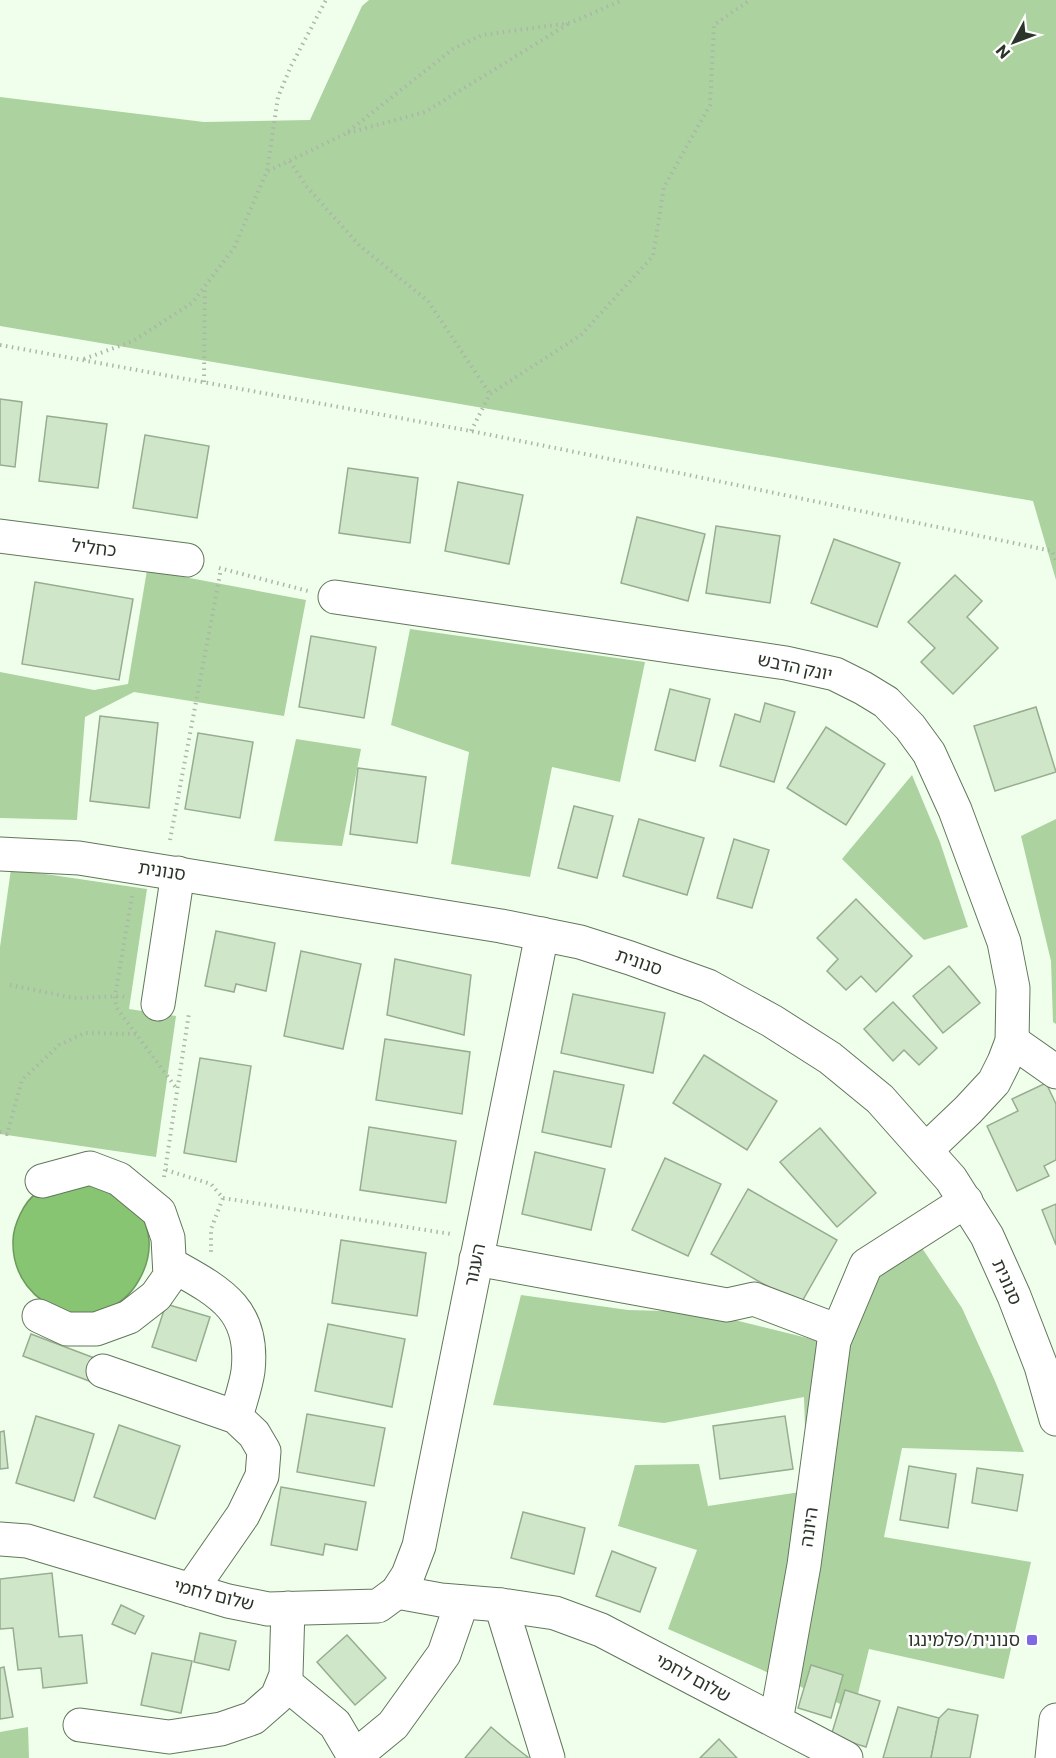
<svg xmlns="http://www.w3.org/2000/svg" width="1056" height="1758" viewBox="0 0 1056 1758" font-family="Commissioner,'Noto Sans Hebrew',sans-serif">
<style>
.green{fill:#acd2a0}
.water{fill:#88c573;stroke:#6c9a5d;stroke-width:1.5}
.building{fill:#cfe7c8;stroke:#96ad8f;stroke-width:1.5}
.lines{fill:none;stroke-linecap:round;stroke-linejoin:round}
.minor-casing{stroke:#62775b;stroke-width:35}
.path{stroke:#abb7a7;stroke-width:4;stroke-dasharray:1.5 4.5;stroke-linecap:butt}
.minor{stroke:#fff;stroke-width:33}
.poi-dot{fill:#7e68e3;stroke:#fff;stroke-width:2}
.labels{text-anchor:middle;stroke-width:5;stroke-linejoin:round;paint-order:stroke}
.street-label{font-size:18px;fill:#2c3529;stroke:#fff}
.poi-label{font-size:18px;fill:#2c3529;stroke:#fff;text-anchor:end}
</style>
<rect width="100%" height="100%" fill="#f0ffec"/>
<g class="green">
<path d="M 369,0 L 1056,0 L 1056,580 L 1033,501 L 0,326 L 0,97 L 204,122 L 310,120 L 362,6 Z"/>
<path d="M 147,570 L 306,600 L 284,716 L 134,692 L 85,717 L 77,820 L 0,818 L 0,672 L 94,690 L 128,684 Z"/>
<path d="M 410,629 L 645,662 L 620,782 L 552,767 L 530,877 L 451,864 L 469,752 L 391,725 Z"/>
<path d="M 296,739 L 361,749 L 342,846 L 274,841 Z"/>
<path d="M 912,775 L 940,842 L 968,927 L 924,940 L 842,859 Z"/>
<path d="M 1056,819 L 1056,1024 L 1053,1022 L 1051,961 L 1021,836 Z"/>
<path d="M 11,869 L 147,889 L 129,1009 L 176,1016 L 156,1157 L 0,1134 L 0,947 Z"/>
<path d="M 906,1224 L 962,1308 L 995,1381 L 1024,1452 L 902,1448 L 884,1537 L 1031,1562 L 1004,1679 L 869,1649 L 854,1710 L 668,1629 L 697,1550 L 618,1526 L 635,1465 L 699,1464 L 708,1506 L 807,1491 L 804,1397 L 664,1423 L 493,1405 L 521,1295 L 628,1310 L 702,1312 L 844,1347 L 852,1291 Z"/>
<path d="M 28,1727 L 29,1758 L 0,1758 L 0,1732 Z"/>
</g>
<path class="water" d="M 80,1177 C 93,1184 107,1191 120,1198 C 125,1201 132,1203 136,1207 C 143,1213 148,1231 149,1240 C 150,1254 146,1268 139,1280 C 104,1342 11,1312 13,1241 C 13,1226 24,1201 37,1193 C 49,1186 66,1182 80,1177 Z"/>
<g class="building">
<path d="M 0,399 L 22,402 L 15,467 L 0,465 Z"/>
<path d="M 47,416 L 107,424 L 98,488 L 39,481 Z"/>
<path d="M 145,435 L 209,446 L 197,518 L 133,508 Z"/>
<path d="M 348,468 L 418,478 L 410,543 L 339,533 Z"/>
<path d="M 458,482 L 523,495 L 509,564 L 445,551 Z"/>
<path d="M 637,517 L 705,534 L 688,601 L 621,583 Z"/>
<path d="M 716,526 L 780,536 L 770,603 L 706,593 Z"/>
<path d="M 834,539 L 900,563 L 877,627 L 811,603 Z"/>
<path d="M 955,575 L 982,601 L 967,617 L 998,648 L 953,694 L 921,662 L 935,648 L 908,622 Z"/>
<path d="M 35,582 L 133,599 L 119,680 L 22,664 Z"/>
<path d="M 311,636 L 376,647 L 364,718 L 299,707 Z"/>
<path d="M 670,689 L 710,699 L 695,761 L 655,750 Z"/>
<path d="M 765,703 L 795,712 L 774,782 L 720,766 L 735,714 L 760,722 Z"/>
<path d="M 1036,707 L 1056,772 L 995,791 L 974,726 Z"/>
<path d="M 100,716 L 158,723 L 149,808 L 90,801 Z"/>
<path d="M 826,727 L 885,764 L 846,825 L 787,788 Z"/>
<path d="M 198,733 L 253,742 L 240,818 L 185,809 Z"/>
<path d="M 358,768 L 426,777 L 417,843 L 350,834 Z"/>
<path d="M 574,806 L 613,816 L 597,878 L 558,868 Z"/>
<path d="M 639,819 L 704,838 L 687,895 L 623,876 Z"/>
<path d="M 734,839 L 769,850 L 752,908 L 717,898 Z"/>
<path d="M 856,899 L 912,956 L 876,992 L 861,976 L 846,990 L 827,971 L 838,959 L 817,938 Z"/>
<path d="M 216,931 L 275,943 L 266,991 L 236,984 L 234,992 L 205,986 Z"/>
<path d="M 301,951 L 361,964 L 343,1049 L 284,1036 Z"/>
<path d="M 395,959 L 471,975 L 464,1035 L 387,1015 Z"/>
<path d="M 949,966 L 980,1003 L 943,1033 L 913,996 Z"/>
<path d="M 573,994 L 665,1013 L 653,1073 L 561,1053 Z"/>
<path d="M 893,1002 L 937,1048 L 919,1065 L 904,1050 L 893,1061 L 864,1029 Z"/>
<path d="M 385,1039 L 470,1052 L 462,1114 L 376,1100 Z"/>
<path d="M 704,1055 L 777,1101 L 747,1150 L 673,1103 Z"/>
<path d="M 200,1058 L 251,1066 L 236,1162 L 184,1153 Z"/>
<path d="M 554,1071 L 624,1085 L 611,1147 L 542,1132 Z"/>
<path d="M 1046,1083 L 1056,1104 L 1056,1160 L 1044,1166 L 1049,1176 L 1017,1191 L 987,1126 L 1018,1111 L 1012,1099 Z"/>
<path d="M 369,1127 L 456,1141 L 446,1203 L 360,1190 Z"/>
<path d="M 820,1128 L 876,1193 L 837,1227 L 780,1162 Z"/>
<path d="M 535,1152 L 605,1169 L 591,1230 L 522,1214 Z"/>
<path d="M 665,1158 L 721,1184 L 688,1256 L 632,1230 Z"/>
<path d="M 748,1189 L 837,1240 L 800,1305 L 711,1254 Z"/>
<path d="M 1056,1204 L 1056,1245 L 1042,1210 Z"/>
<path d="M 341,1240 L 426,1253 L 417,1316 L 332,1303 Z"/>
<path d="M 166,1304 L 210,1317 L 196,1361 L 152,1347 Z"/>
<path d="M 328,1324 L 405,1339 L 392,1407 L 315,1391 Z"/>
<path d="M 31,1334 L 97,1359 L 89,1381 L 23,1356 Z"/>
<path d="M 307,1414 L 385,1428 L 374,1486 L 297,1472 Z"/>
<path d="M 36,1416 L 94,1434 L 74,1501 L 16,1483 Z"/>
<path d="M 785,1416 L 793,1469 L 720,1479 L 713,1426 Z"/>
<path d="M 119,1425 L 180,1446 L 155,1519 L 94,1497 Z"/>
<path d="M 4,1431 L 8,1468 L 0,1469 L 0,1432 Z"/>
<path d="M 909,1466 L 956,1474 L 948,1528 L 900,1520 Z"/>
<path d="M 977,1468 L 1023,1475 L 1017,1511 L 972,1503 Z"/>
<path d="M 281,1487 L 366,1502 L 357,1550 L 325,1544 L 323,1555 L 271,1545 Z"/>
<path d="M 523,1512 L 585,1528 L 574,1574 L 511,1558 Z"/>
<path d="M 612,1551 L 656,1568 L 640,1612 L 596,1596 Z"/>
<path d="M 52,1573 L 59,1637 L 82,1635 L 87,1683 L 43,1688 L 41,1668 L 18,1670 L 13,1628 L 0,1629 L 0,1579 Z"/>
<path d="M 121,1605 L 144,1616 L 135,1634 L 112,1624 Z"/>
<path d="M 200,1633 L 236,1641 L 229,1670 L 194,1662 Z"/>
<path d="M 347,1635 L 386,1678 L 355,1705 L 317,1662 Z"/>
<path d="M 152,1653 L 192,1661 L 181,1713 L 141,1705 Z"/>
<path d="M 811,1665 L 843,1675 L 831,1718 L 798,1708 Z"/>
<path d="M 4,1667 L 13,1717 L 0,1719 L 0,1668 Z"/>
<path d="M 845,1690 L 880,1701 L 866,1747 L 831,1736 Z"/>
<path d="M 898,1707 L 939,1718 L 931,1758 L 883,1758 Z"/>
<path d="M 948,1709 L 978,1715 L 970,1758 L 931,1758 L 939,1718 Z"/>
<path d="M 491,1727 L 511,1744 L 529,1758 L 465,1758 Z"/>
<path d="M 719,1739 L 737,1758 L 700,1758 Z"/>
</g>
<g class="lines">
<g class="minor-casing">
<g id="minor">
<path d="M 0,536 L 187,560"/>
<path d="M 335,597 L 786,663 L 835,674 L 863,688 L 886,702 L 910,727 L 929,753 L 955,810 L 1004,942 L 1013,988 L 1012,1041 L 1004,1062 L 994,1082 L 968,1110 L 926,1150"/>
<path d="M 0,854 L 79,858 L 501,926 L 580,942 L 630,958 L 708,986 L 772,1021 L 830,1058 L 880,1099 L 951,1179 L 987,1236 L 1014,1296 L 1041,1366 L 1056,1419"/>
<path d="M 158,1004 L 178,873"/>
<path d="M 1012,1041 L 1056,1072"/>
<path d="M 476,1259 L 727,1305 L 754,1299 L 838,1331"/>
<path d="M 170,1264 C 218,1291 255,1308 248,1371 C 246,1386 240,1402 236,1417"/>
<path d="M 39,1316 L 67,1329 L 96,1329 L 129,1317 L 156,1296 L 170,1276 L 168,1238 L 159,1212 L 119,1179 L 90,1168 L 42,1181"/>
<path d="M 103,1371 L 236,1417 L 254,1434 L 264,1451 L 262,1476 L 243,1515 L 191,1590"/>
<path d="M 0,1539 L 27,1541 L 228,1601 L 268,1609 L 378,1606 L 397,1592 L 408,1575 L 419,1546 L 542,934"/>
<path d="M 397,1592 L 441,1600 L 501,1605 L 555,1613 L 601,1630 L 846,1758"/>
<path d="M 501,1605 L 548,1758"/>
<path d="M 284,1682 L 335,1724 L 355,1758"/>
<path d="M 776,1721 L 804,1565 L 834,1341 L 866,1265 L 966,1201"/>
<path d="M 80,1725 L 169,1737 L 221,1729 L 253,1718 L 277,1697 L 286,1675 L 288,1608"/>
<path d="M 354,1757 L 393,1725 L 444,1654 L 462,1602"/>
<path d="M 1052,1758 L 1056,1720"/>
</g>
</g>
<g class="path">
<path d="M 348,133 L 425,112 L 568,24"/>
<path d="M 290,161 L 306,186 L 360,246 L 428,301 L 490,394"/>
<path d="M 268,171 L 345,134 L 453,49 L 482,35 L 570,23 L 623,0"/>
<path d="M 0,345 L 471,431 L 684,474 L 1052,551 L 1056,561"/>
<path d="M 84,359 L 133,341 L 192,303 L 234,248 L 267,171 L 278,97 L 291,66 L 326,0"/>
<path d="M 204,382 L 205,287"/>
<path d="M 471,431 L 490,394 L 581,335 L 653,256 L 664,187 L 710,105 L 714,25 L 750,0"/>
<path d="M 219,568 L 308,591"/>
<path d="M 170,840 L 221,569"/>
<path d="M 132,896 L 115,996 L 116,1007 L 177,1089"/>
<path d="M 10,985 L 74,998 L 121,996 L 128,998"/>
<path d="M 0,1132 L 7,1134 L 22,1080 L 59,1045 L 85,1033 L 136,1034"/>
<path d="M 166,1170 L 211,1184 L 223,1198 L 211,1229 L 211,1252 L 213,1254"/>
<path d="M 164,1177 L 189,1013"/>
<path d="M 223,1198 L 451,1234"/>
</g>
<use href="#minor" class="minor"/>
</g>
<rect class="poi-dot" x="1026" y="1634" width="12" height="12" rx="3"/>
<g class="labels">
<g class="street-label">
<text transform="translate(94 548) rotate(7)" y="6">כחליל</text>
<text transform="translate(795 667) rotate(12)" y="6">יונק הדבש</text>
<text transform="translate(162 871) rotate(9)" y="6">סנונית</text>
<text transform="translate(639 962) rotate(19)" y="6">סנונית</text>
<text transform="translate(475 1265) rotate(-78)" y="6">העגור</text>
<text transform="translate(1007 1282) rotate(66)" y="6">סנונית</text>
<text transform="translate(809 1527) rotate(-82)" y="6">היונה</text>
<text transform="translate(214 1595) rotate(14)" y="6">שלום לחמי</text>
<text transform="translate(693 1678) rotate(28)" y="6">שלום לחמי</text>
</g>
<g class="poi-label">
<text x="1020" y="1646">סנונית/פלמינגו</text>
</g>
</g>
<g transform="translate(1014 42) rotate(229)" stroke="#ffffff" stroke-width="4.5" paint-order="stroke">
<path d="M0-4.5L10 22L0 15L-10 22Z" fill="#2c3529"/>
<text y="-9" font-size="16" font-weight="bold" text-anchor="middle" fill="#2c3529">N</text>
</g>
</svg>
